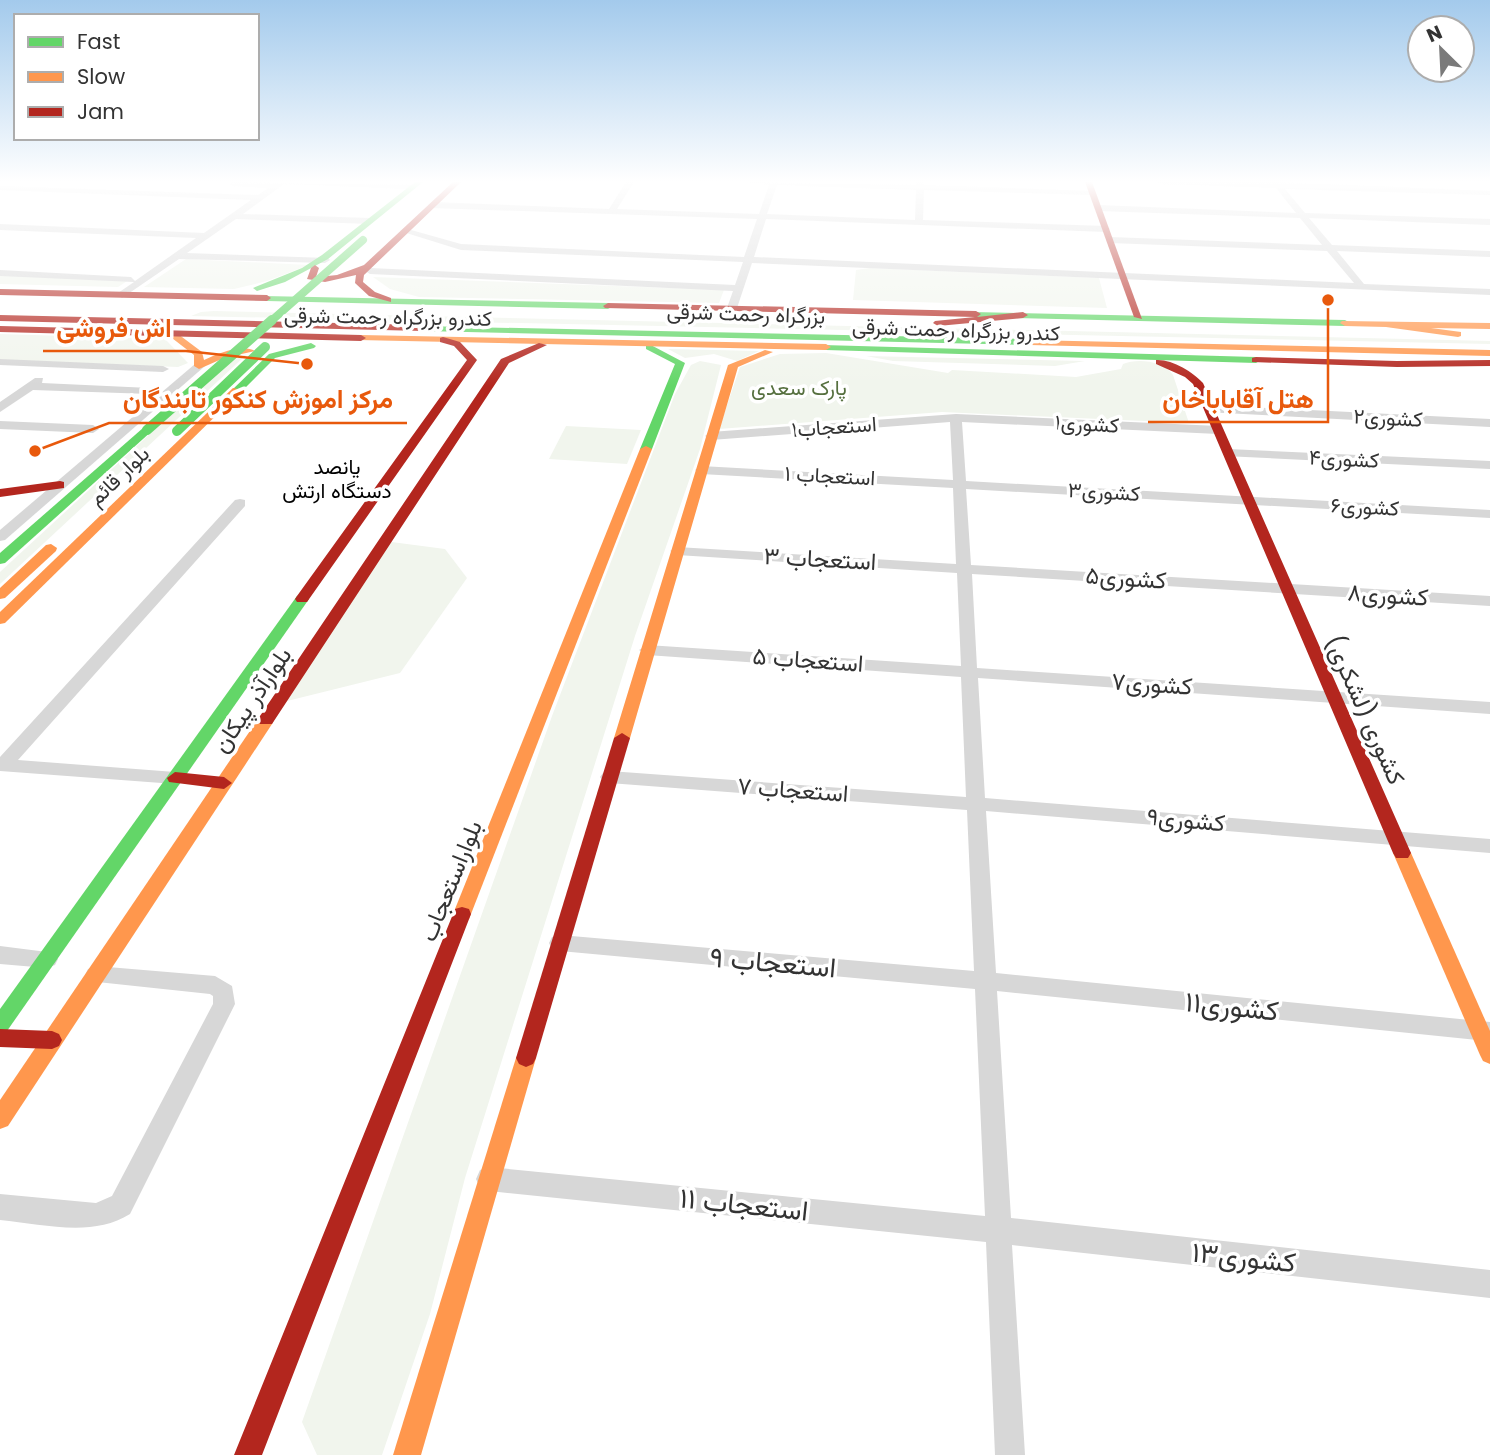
<svg xmlns="http://www.w3.org/2000/svg" width="1490" height="1455" viewBox="0 0 1490 1455" font-family="Poppins,Vazirmatn,sans-serif">
<style>
.green{fill:#f1f5ed}
.lines{fill:none;stroke-linecap:round;stroke-linejoin:round}
.street{fill:#d7d7d7;fill-rule:evenodd}
.fast{fill:#63d668;fill-rule:evenodd}
.slow{fill:#ff974d;fill-rule:evenodd}
.jam{fill:#b3261e;fill-rule:evenodd}
.fast-bridge-far1{stroke:#63d668;stroke-width:8}
.fast-bridge{stroke:#63d668;stroke-width:10}
.labels{text-anchor:middle;stroke-width:7;stroke-linejoin:round;paint-order:stroke}
.far-street-label{font-size:21px;fill:#333;stroke:#fff}
.far-park-label{font-size:21px;fill:#56703f;stroke:#fff}
.far-neighbourhood-label{font-size:21px;fill:#000;stroke:#fff}
.street-label{font-size:24px;fill:#333;stroke:#fff}
.near-street-label{font-size:28px;fill:#333;stroke:#fff}
.leader{fill:none;stroke:#e8590c;stroke-width:2.5}
.callout-dot{fill:#e8590c;stroke:#fff;stroke-width:2.5}
.callout-label{font-size:26px;text-anchor:middle;font-weight:bold;fill:#e8590c;stroke:#fff;stroke-width:7;stroke-linejoin:round;paint-order:stroke}
</style>
<rect width="100%" height="100%" fill="#fff"/>
<g class="green">
<path d="M 186,259 L 309,265 L 267,281 L 234,289 L 144,287 Z"/>
<path d="M 870,268 L 1099,278 L 1107,308 L 853,300 L 856,270 Z"/>
<path d="M 0,275 L 127,281 L 118,287 L 0,284 Z"/>
<path d="M 373,277 L 724,290 L 719,303 L 419,297 L 390,289 Z"/>
<path d="M 214,311 L 1490,341 L 1490,344 L 191,316 L 201,312 Z"/>
<path d="M 0,334 L 165,339 L 188,363 L 178,367 L 0,360 Z"/>
<path d="M 668,349 L 759,351 L 737,361 L 714,354 L 685,358 Z"/>
<path d="M 826,353 L 948,373 L 952,370 L 1076,377 L 1121,369 L 1123,364 C 1138,358 1163,361 1173,375 L 1189,423 L 942,412 L 719,429 L 740,367 L 780,354 Z"/>
<path d="M 247,354 L 0,584 L 0,572 L 203,385 L 216,368 Z"/>
<path d="M 866,356 L 1085,361 L 1055,366 L 893,361 Z"/>
<path d="M 700,361 L 721,365 L 700,449 L 635,636 L 465,1178 L 430,1314 L 382,1455 L 317,1455 L 302,1422 L 552,716 L 675,394 L 691,365 Z"/>
<path d="M 566,426 L 641,430 L 627,464 L 549,459 Z"/>
<path d="M 384,541 L 445,549 L 467,578 L 400,673 L 279,703 Z"/>
</g>
<g class="lines">
<g class="street">
<path d="M 232,182 L 411,185 L 415,187 L 411,189 L 284,184 L 243,214 L 370,218 L 374,221 L 370,224 L 236,219 L 187,253 L 328,258 L 330,260 L 325,263 L 179,259 L 122,298 L 117,295 L 118,293 L 134,282 L 0,276 L 0,270 L 131,277 L 135,281 L 196,238 L 0,230 L 0,224 L 204,233 L 251,200 L 0,190 L 0,186 L 258,195 L 268,188 L 233,186 L 229,184 Z"/>
<path d="M 626,182 L 634,182 L 617,209 L 759,214 L 769,185 L 746,182 L 916,185 L 916,182 L 924,182 L 924,185 L 1092,191 L 1095,195 L 924,190 L 923,220 L 1106,226 L 1110,229 L 1106,232 L 766,219 L 754,257 L 1354,283 L 1327,251 L 1110,243 L 1106,240 L 1110,237 L 1322,245 L 1300,218 L 1098,211 L 1094,208 L 1098,205 L 1296,213 L 1276,188 L 1161,184 L 1157,182 L 1279,182 L 1490,191 L 1490,195 L 1285,189 L 1305,213 L 1490,219 L 1490,225 L 1309,218 L 1332,245 L 1490,251 L 1490,257 L 1337,251 L 1364,284 L 1490,289 L 1490,295 L 752,263 L 737,308 L 732,311 L 727,308 L 733,291 L 370,274 L 365,271 L 370,268 L 735,285 L 743,262 L 461,250 L 400,231 L 404,228 L 461,244 L 744,257 L 757,219 L 432,208 L 428,205 L 432,202 L 609,209 ZM 777,185 L 916,190 L 915,220 L 767,214 Z"/>
<path d="M 0,359 L 163,366 L 169,369 L 163,372 L 0,365 Z"/>
<path d="M 195,364 L 205,366 L 5,540 L 0,541 L 0,530 Z"/>
<path d="M 35,378 L 43,378 L 42,383 L 150,388 L 156,391 L 150,394 L 33,390 L 0,412 L 0,402 Z"/>
<path d="M 1209,405 L 1490,419 L 1490,427 L 1205,412 L 1205,406 Z"/>
<path d="M 956,414 L 1218,426 L 1224,430 L 1218,434 L 962,422 L 966,481 L 1490,510 L 1490,518 L 966,489 L 971,565 L 1490,596 L 1490,606 L 972,574 L 977,668 L 1490,702 L 1490,714 L 978,678 L 985,798 L 1490,839 L 1490,853 L 986,811 L 996,973 L 1490,1022 L 1490,1040 L 1487,1041 L 997,991 L 1011,1218 L 1490,1270 L 1490,1298 L 1012,1245 L 1025,1455 L 995,1455 L 986,1242 L 489,1191 L 480,1188 L 476,1179 L 480,1170 L 489,1167 L 985,1216 L 975,989 L 560,951 L 552,949 L 549,943 L 552,937 L 560,935 L 974,971 L 967,810 L 609,783 L 603,781 L 600,777 L 603,773 L 609,771 L 966,797 L 961,677 L 647,655 L 639,650 L 647,645 L 961,666 L 957,573 L 677,555 L 670,551 L 677,547 L 956,564 L 953,488 L 701,474 L 695,470 L 701,466 L 953,480 L 950,422 L 711,440 L 705,436 L 711,432 Z"/>
<path d="M 0,421 L 93,425 L 99,429 L 93,433 L 0,429 Z"/>
<path d="M 1228,449 L 1490,461 L 1490,469 L 1224,456 L 1224,450 Z"/>
<path d="M 240,499 L 245,500 L 245,506 L 18,760 L 175,772 L 181,774 L 184,778 L 181,782 L 175,784 L 0,771 L 0,757 L 235,500 Z"/>
<path d="M 0,946 L 55,953 L 58,959 L 55,965 L 47,968 L 0,964 Z"/>
<path d="M 96,966 L 215,976 L 232,986 L 235,1004 L 130,1214 C 92,1238 43,1224 0,1220 L 0,1194 L 96,1203 L 112,1196 L 213,1004 L 213,996 L 210,994 L 88,981 L 85,975 L 88,969 Z"/>
</g>
<g class="fast">
<path d="M 415,182 L 423,182 L 328,259 L 285,282 L 257,291 L 253,288 L 302,268 L 322,255 Z"/>
<path d="M 264,296 L 608,303 L 613,306 L 608,309 L 267,301 L 264,300 Z"/>
<path d="M 973,312 L 1345,320 L 1350,323 L 1345,326 L 976,317 L 971,314 Z"/>
<path d="M 421,326 L 1030,339 L 1035,342 L 1030,345 L 424,331 L 419,328 Z"/>
<path d="M 311,343 L 316,346 L 314,348 L 275,358 L 241,392 L 232,390 L 269,354 Z"/>
<path d="M 649,344 L 685,363 L 652,449 L 646,452 L 640,449 L 675,364 L 646,349 L 646,345 Z"/>
<path d="M 823,345 L 1256,357 L 1261,360 L 1256,363 L 826,350 L 823,349 Z"/>
<path d="M 143,428 L 153,430 L 5,563 L 0,564 L 0,553 Z"/>
<path d="M 302,595 L 309,599 L 7,1031 L 0,1034 L 0,1009 L 297,596 Z"/>
</g>
<g class="slow">
<path d="M 1342,321 L 1490,323 L 1490,329 L 1431,328 L 1461,332 L 1461,336 L 1458,337 L 1386,327 L 1345,326 L 1340,323 Z"/>
<path d="M 168,331 L 174,331 L 202,352 L 204,360 C 217,354 242,343 255,351 L 224,358 L 199,369 L 194,366 L 194,355 L 168,335 Z"/>
<path d="M 361,335 L 826,344 L 831,347 L 826,350 L 358,340 L 356,338 Z"/>
<path d="M 1027,340 L 1490,350 L 1490,356 L 1030,345 L 1025,342 Z"/>
<path d="M 765,350 L 773,352 L 738,367 L 630,738 L 628,742 L 616,742 L 614,738 L 728,365 Z"/>
<path d="M 233,388 L 242,390 L 5,623 L 0,624 L 0,612 Z"/>
<path d="M 646,446 L 652,449 L 471,914 L 469,919 L 462,921 L 455,919 L 453,914 L 640,449 Z"/>
<path d="M 51,544 L 57,548 L 56,551 L 5,598 L 0,599 L 0,588 L 46,545 Z"/>
<path d="M 266,715 L 272,716 L 274,720 L 272,724 L 8,1126 L 0,1129 L 0,1100 L 260,716 Z"/>
<path d="M 1402,846 L 1408,848 L 1411,853 L 1490,1031 L 1490,1064 L 1483,1061 L 1480,1055 L 1393,853 L 1396,848 Z"/>
<path d="M 526,1049 L 533,1052 L 536,1058 L 421,1455 L 393,1455 L 516,1058 L 519,1052 Z"/>
</g>
<g class="jam">
<path d="M 453,182 L 461,182 L 364,275 L 363,282 L 375,292 L 391,298 L 391,302 L 369,296 L 355,283 L 356,275 L 325,282 L 307,279 L 311,268 L 315,265 L 319,268 L 316,277 L 318,277 L 337,275 L 364,265 Z"/>
<path d="M 1085,182 L 1092,182 L 1142,319 L 1134,317 Z"/>
<path d="M 0,289 L 267,295 L 271,298 L 267,301 L 0,295 Z"/>
<path d="M 608,303 L 976,311 L 981,314 L 977,317 L 1023,312 L 1028,315 L 1023,318 L 938,326 L 933,323 L 935,321 L 975,317 L 605,308 L 603,306 Z"/>
<path d="M 0,315 L 424,325 L 429,328 L 424,331 L 0,321 Z"/>
<path d="M 0,326 L 361,335 L 366,338 L 361,341 L 0,332 Z"/>
<path d="M 443,337 L 460,342 L 477,360 L 307,602 L 297,602 L 295,599 L 297,596 L 467,360 L 454,346 L 440,342 L 440,338 Z"/>
<path d="M 539,343 L 547,345 L 509,363 L 272,724 L 260,724 L 258,720 L 260,716 L 501,359 Z"/>
<path d="M 1256,357 L 1397,361 L 1490,360 L 1490,366 L 1397,367 L 1252,362 L 1252,358 Z"/>
<path d="M 1156,360 C 1172,359 1193,372 1203,383 L 1411,853 L 1408,858 L 1396,858 L 1393,853 L 1193,384 L 1185,377 L 1156,364 Z"/>
<path d="M 60,481 L 64,482 L 64,488 L 0,497 L 0,489 Z"/>
<path d="M 622,733 L 630,738 L 536,1058 L 533,1064 L 526,1067 L 519,1064 L 516,1058 L 614,738 Z"/>
<path d="M 175,772 L 224,777 L 232,783 L 224,789 L 169,782 L 167,778 Z"/>
<path d="M 462,907 L 469,909 L 471,914 L 262,1455 L 234,1455 L 453,914 L 455,909 Z"/>
<path d="M 0,1029 L 52,1031 L 59,1034 L 62,1040 L 59,1046 L 52,1049 L 0,1047 Z"/>
</g>
<path class="fast-bridge-far1" d="M 270,322 L 363,240"/>
<g class="fast-bridge">
<path d="M 147,430 L 272,320"/>
<path d="M 177,431 L 265,347"/>
</g>
</g>
<linearGradient id="sky" x2="0" y2="1"><stop stop-color="#a3caec"/><stop offset="0.47" stop-color="#fff"/><stop offset="1" stop-color="#fff" stop-opacity="0"/></linearGradient>
<rect width="1490" height="386" fill="url(#sky)"/>
<g class="labels">
<g class="far-street-label">
<text transform="translate(746 314) rotate(2)" y="7">بزرگراه رحمت شرقی</text>
<text transform="translate(388 317) rotate(1)" y="7">کندرو بزرگراه رحمت شرقی</text>
<text transform="translate(956 330) rotate(2)" y="7">کندرو بزرگراه رحمت شرقی</text>
<text transform="translate(1388 418) rotate(3)" y="7">کشوری۲</text>
<text transform="translate(1087 424) rotate(3)" y="7">۱کشوری</text>
<text transform="translate(834 427) rotate(-4)" y="7">استعجاب۱</text>
<text transform="translate(1344 459) rotate(3)" y="7">کشوری۴</text>
<text transform="translate(119 476) rotate(-44)" y="7">بلوار قائم</text>
<text transform="translate(830 476) rotate(3)" y="7">استعجاب ۱</text>
<text transform="translate(1104 492) rotate(3)" y="7">۳کشوری</text>
<text transform="translate(1365 507) rotate(3)" y="7">کشوری۶</text>
</g>
<g class="far-park-label">
<text x="799" y="395">پارک سعدی</text>
</g>
<g class="far-neighbourhood-label">
<text x="337" y="474">پانصد<tspan x="337" dy="24">دستگاه ارتش</tspan></text>
</g>
<g class="street-label">
<text transform="translate(820 559) rotate(3)" y="8">استعجاب ۳</text>
<text transform="translate(1126 578) rotate(4)" y="8">۵کشوری</text>
<text transform="translate(1388 595) rotate(4)" y="8">۸کشوری</text>
<text transform="translate(808 660) rotate(4)" y="8">استعجاب ۵</text>
<text transform="translate(1152 684) rotate(4)" y="8">۷کشوری</text>
<text transform="translate(252 700) rotate(-56)" y="8">بلوارآذر پیکان</text>
<text transform="translate(1365 710) rotate(66)" y="8">کشوری (لشکری)</text>
<text transform="translate(793 790) rotate(4)" y="8">استعجاب ۷</text>
<text transform="translate(1186 820) rotate(5)" y="8">۹کشوری</text>
<text transform="translate(451 881) rotate(-68)" y="8">بلواراستعجاب</text>
</g>
<g class="near-street-label">
<text transform="translate(773 962) rotate(5)" y="10">استعجاب ۹</text>
<text transform="translate(1232 1006) rotate(6)" y="10">۱۱کشوری</text>
<text transform="translate(744 1204) rotate(6)" y="10">استعجاب ۱۱</text>
<text transform="translate(1244 1257) rotate(6)" y="10">۱۳کشوری</text>
</g>
</g>
<path class="leader" d="M307 364L186 351H43M1328 300L1328 422H1148M35 451L109 423H407"/>
<g class="callout-dot">
<circle cx="307" cy="364" r="7"/>
<circle cx="1328" cy="300" r="7"/>
<circle cx="35" cy="451" r="7"/>
</g>
<g class="callout-label">
<text x="114" y="337">اش فروشی</text>
<text x="1238" y="408">هتل آقاباباخان</text>
<text x="258" y="408">مرکز اموزش کنکور تابندگان</text>
</g>
<rect x="14" y="14" width="245" height="126" fill="#ffffff" stroke="#adadad" stroke-width="2"/>
<rect x="28" y="37" width="35" height="10" fill="#63d668" stroke="#adadad" stroke-width="2"/>
<text x="77" y="49" font-size="21" fill="#333333">Fast</text>
<rect x="28" y="72" width="35" height="10" fill="#ff974d" stroke="#adadad" stroke-width="2"/>
<text x="77" y="84" font-size="21" fill="#333333">Slow</text>
<rect x="28" y="107" width="35" height="10" fill="#b3261e" stroke="#adadad" stroke-width="2"/>
<text x="77" y="119" font-size="21" fill="#333333">Jam</text>
<g transform="translate(1441 49) rotate(336)"><circle r="33" fill="#ffffff" stroke="#adadad" stroke-width="2"/>
<path d="M0-5L12 26L0 18L-12 26Z" fill="#7a7a7a"/>
<text y="-10" font-size="19" font-weight="bold" text-anchor="middle" fill="#333333">N</text>
</g>
</svg>
